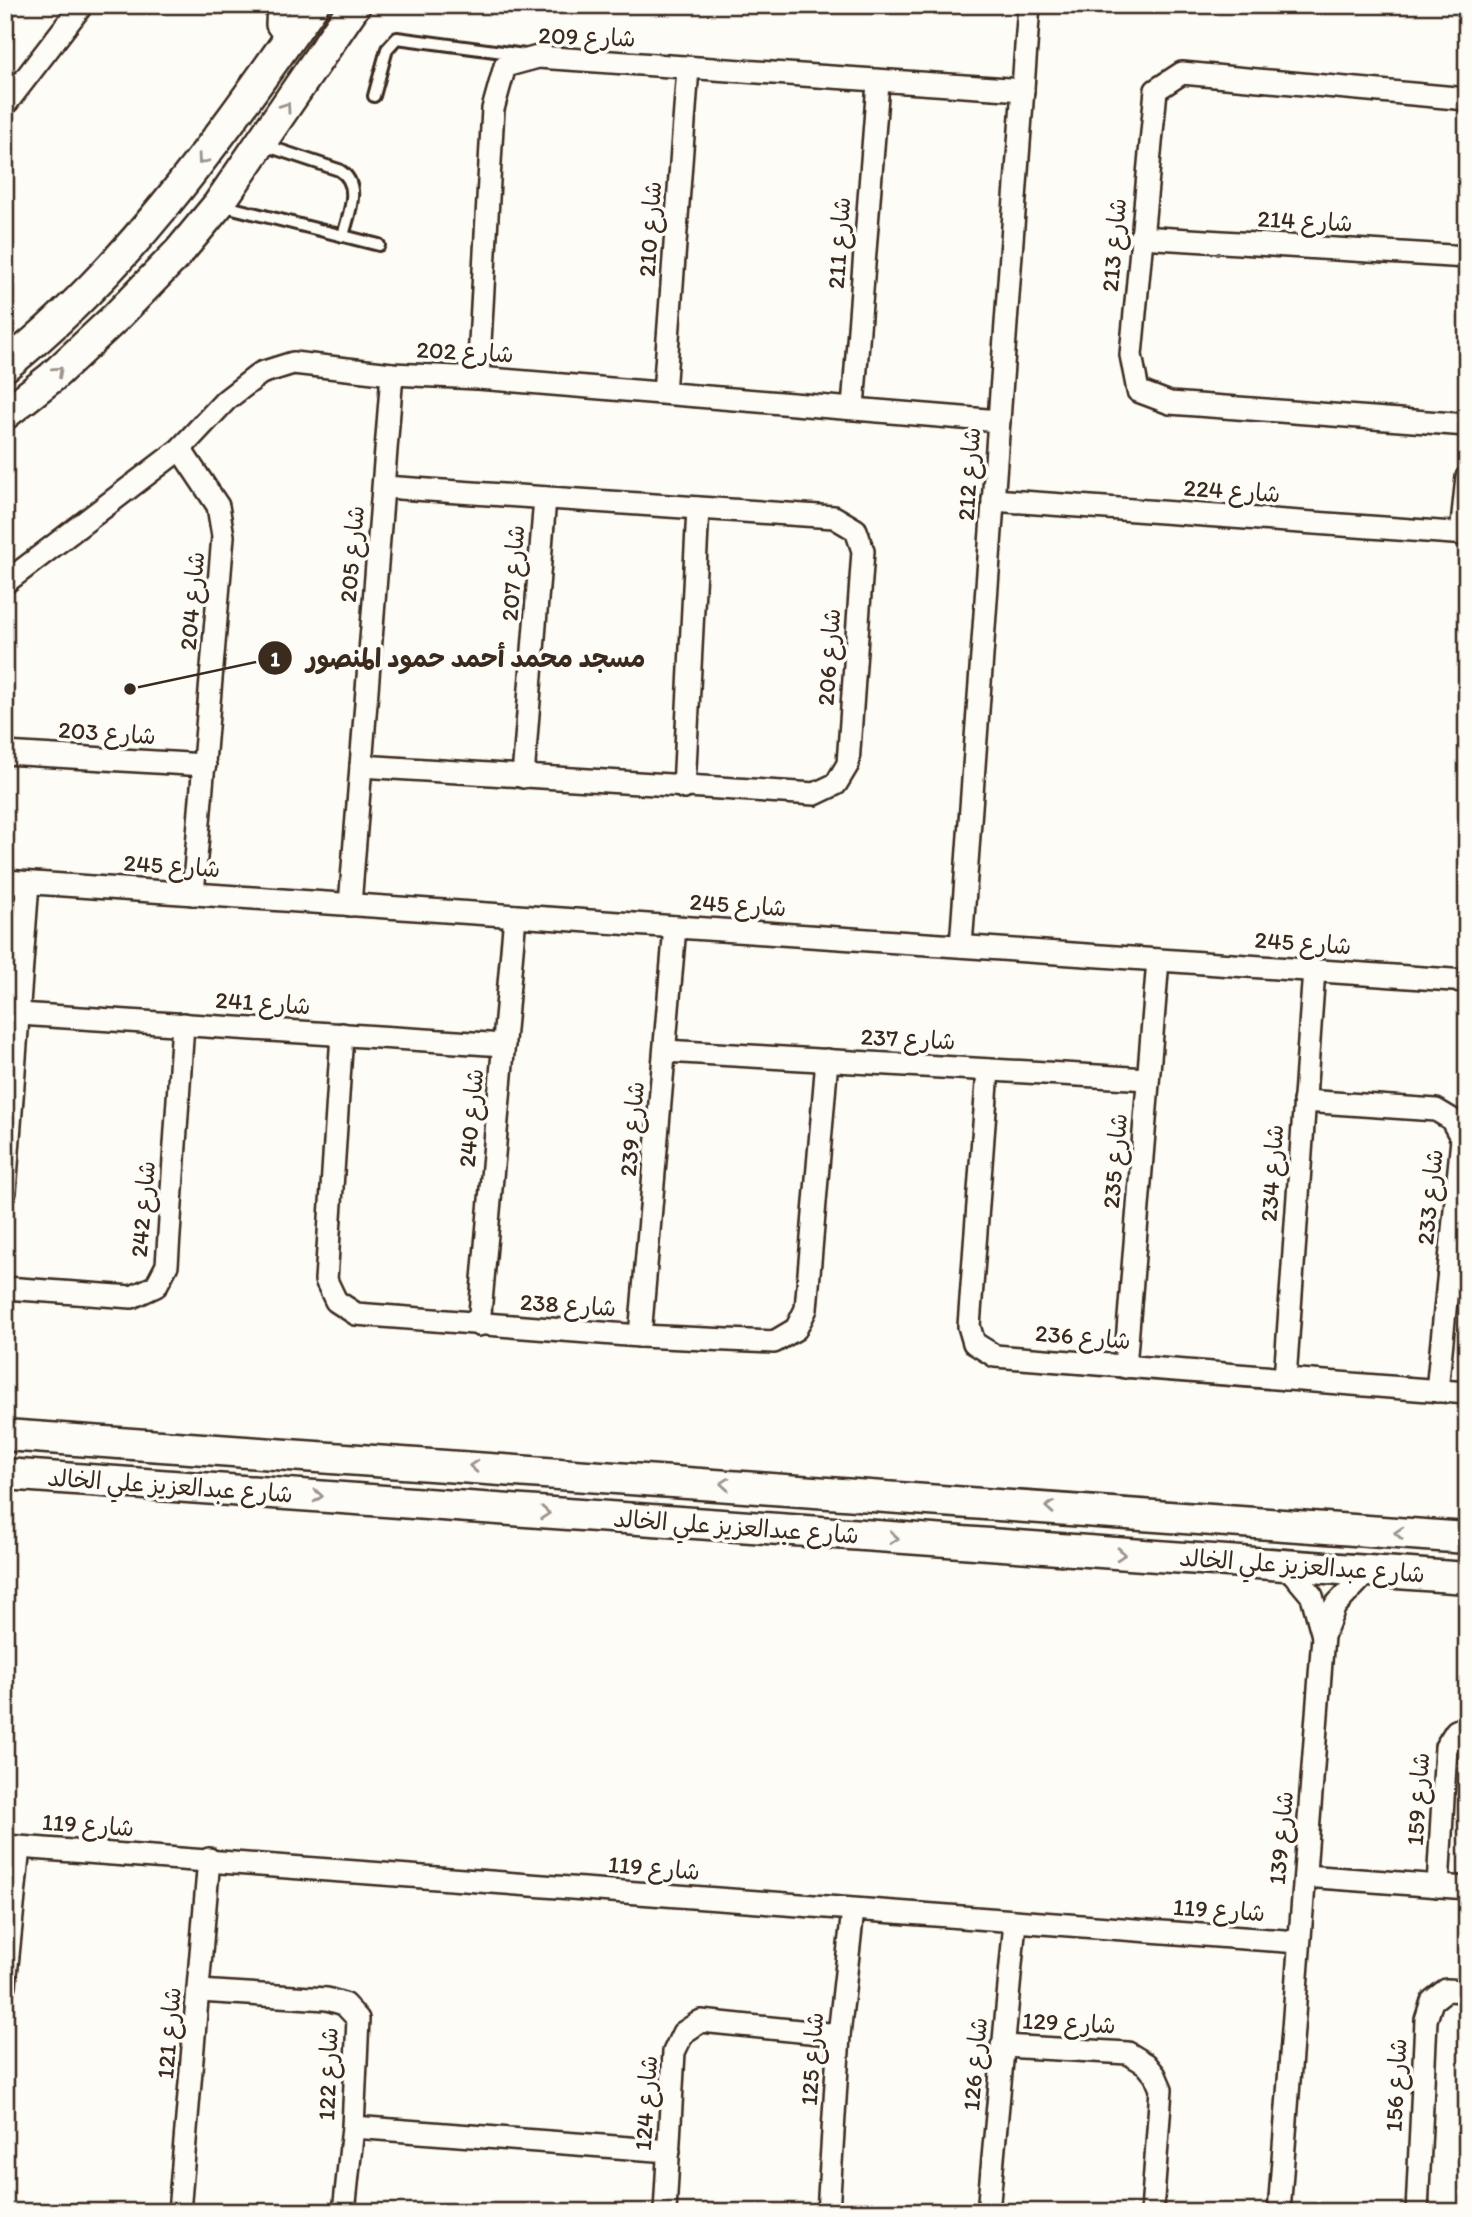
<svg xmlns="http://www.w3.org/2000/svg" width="1472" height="2217" viewBox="0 0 1472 2217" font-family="Itim,'Playpen Sans Arabic',sans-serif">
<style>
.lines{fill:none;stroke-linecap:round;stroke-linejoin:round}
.lane-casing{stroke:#3b2a1e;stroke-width:16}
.street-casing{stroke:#3b2a1e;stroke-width:26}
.secondary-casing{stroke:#3b2a1e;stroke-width:35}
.lane{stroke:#fdfcf7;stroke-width:10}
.street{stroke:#fdfcf7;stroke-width:21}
.secondary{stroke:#fdfcf7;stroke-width:30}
.oneway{stroke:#9c938a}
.labels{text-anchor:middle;stroke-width:7;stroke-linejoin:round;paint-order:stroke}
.street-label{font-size:24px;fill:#3b2a1e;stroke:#fdfcf7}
.leader{fill:none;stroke:#3b2a1e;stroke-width:2.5}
.callout-dot{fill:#3b2a1e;stroke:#fdfcf7;stroke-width:2.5}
.mark-label{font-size:21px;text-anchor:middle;font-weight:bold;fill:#fff}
.callout-label{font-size:26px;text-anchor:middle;font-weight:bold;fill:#3b2a1e;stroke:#fdfcf7;stroke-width:7;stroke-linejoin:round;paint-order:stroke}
</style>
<rect width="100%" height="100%" fill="#fdfcf7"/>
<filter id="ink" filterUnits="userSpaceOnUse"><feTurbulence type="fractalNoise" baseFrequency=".0143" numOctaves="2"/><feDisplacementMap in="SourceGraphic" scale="14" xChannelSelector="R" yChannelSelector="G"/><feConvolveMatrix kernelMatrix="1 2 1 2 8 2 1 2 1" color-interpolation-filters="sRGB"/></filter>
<g filter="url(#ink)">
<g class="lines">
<g class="lane-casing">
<g id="lane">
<path d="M 374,96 L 387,49 L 397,38 L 525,55"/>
<path d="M 261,144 L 339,170 C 363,184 348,215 343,236"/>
<path d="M 221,205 L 379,245"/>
</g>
</g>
<g class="street-casing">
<g id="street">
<path d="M 278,5 L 277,25 L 288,41"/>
<path d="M 1467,99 L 1182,73 L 1156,90 L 1131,355 L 1138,391 L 1170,403 L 1467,425"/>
<path d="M 5,105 L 82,5"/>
<path d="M 1140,237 L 1467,257"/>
<path d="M 478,378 L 493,109 L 505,66 L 538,57 L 1023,90"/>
<path d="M 664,393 L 688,68"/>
<path d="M 853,407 L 878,83"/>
<path d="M 180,449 L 218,506 L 223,536 L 193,894"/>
<path d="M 993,500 L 1467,534"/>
<path d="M 1461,534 L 1467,477"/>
<path d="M 5,583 L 180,449 L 226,400 L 261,373 L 293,363 L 392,374 L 478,378 L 999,421"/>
<path d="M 5,753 L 205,765"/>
<path d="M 361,766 L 815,794 L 836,784 L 848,764 L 863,551 L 856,530 L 834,517 L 384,487"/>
<path d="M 523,777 L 545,498"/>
<path d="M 684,788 L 698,508"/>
<path d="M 5,881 L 1467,981"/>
<path d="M 350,905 L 392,374"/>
<path d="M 961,946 L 1029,5"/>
<path d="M 19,1014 L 504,1045"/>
<path d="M 342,1034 L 326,1280 L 336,1301 L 356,1314 L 640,1336 L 774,1342 L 796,1329 L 806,1309 L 827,1060"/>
<path d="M 665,1051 L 1148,1079"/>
<path d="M 988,1070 L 969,1326 L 974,1343 L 995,1356 L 1467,1393"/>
<path d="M 1304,1101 L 1436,1110 L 1451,1119 L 1462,1139 L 1437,1391"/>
<path d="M 5,1192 L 28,883"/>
<path d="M 5,1288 L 132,1297 L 156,1286 L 167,1265 L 183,1024"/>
<path d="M 479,1325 L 515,916"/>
<path d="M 640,1336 L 675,927"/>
<path d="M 1125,1367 L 1158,960"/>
<path d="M 1285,1379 L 1314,970"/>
<path d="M 1286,1565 L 1312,1596 L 1323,1636"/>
<path d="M 5,1846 L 1298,1942"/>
<path d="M 1305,1876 L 1467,1888"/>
<path d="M 1438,1886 L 1446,1747 L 1456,1731 L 1467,1726"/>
<path d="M 5,1985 L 19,1847"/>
<path d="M 199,1991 L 327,1999 L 344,2004 L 358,2019 L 353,2127 L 344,2212"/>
<path d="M 1002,2046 L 1128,2053 L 1146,2064 L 1155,2075 L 1161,2089 L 1152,2212"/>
<path d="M 353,2127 L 669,2151"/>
<path d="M 179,2212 L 209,1859"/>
<path d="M 665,2212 L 674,2052 L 683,2033 L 701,2021 L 839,2035"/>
<path d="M 828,2212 L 839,2035 L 853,1910"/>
<path d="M 988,2212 L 1015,1922"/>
<path d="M 1279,2212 L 1323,1636 L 1335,1606 L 1368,1571"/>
<path d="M 1417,2212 L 1426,2020 L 1432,2001 L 1446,1990 L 1467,1991"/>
</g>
</g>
<g class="secondary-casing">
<g id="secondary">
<path d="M 5,366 C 131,266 221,135 313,5"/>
<path d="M 5,414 L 52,377 L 115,318 L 179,252 L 218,205 L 355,5"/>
<path d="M 5,1435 L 1467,1538"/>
<path d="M 5,1474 L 1467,1578"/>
</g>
</g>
<use href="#lane" class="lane"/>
<use href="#street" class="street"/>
<use href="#secondary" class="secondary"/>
</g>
<defs><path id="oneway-chevron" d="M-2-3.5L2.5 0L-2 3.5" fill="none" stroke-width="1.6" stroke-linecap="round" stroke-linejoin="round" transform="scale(1.75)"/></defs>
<g class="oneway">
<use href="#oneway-chevron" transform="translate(286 107) rotate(-55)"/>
<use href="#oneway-chevron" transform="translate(202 160) rotate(126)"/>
<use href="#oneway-chevron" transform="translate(58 371) rotate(-42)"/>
<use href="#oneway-chevron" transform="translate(474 1466) rotate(-176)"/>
<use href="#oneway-chevron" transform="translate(725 1484) rotate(-176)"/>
<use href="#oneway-chevron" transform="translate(318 1496) rotate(4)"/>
<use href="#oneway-chevron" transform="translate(1050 1507) rotate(-176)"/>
<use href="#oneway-chevron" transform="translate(545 1513) rotate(4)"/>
<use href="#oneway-chevron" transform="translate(1399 1533) rotate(-176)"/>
<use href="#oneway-chevron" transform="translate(894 1538) rotate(4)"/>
<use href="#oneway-chevron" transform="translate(1121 1554) rotate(4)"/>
</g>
</g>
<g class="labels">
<g class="street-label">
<text transform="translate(587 37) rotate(2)" y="8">شارع 209</text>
<text transform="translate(1305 221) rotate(3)" y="8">شارع 214</text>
<text transform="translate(650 229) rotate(-86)" y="8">شارع 210</text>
<text transform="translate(839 243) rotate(-86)" y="8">شارع 211</text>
<text transform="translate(1114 245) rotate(-85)" y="8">شارع 213</text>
<text transform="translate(465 352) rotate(3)" y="8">شارع 202</text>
<text transform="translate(969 474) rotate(-86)" y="8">شارع 212</text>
<text transform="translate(1232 491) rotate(4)" y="8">شارع 224</text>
<text transform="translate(352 554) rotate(-85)" y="8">شارع 205</text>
<text transform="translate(513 573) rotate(-86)" y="8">شارع 207</text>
<text transform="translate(192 601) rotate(-85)" y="8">شارع 204</text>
<text transform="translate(829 657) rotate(-86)" y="8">شارع 206</text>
<text transform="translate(107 733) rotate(4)" y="8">شارع 203</text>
<text transform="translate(172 866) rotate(4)" y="8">شارع 245</text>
<text transform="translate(738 905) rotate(4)" y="8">شارع 245</text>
<text transform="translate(1303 943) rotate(4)" y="8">شارع 245</text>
<text transform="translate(263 1003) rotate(4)" y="8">شارع 241</text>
<text transform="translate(908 1039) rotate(3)" y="8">شارع 237</text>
<text transform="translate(471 1118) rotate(-85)" y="8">شارع 240</text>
<text transform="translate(632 1129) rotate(-85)" y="8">شارع 239</text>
<text transform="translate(1115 1161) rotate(-85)" y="8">شارع 235</text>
<text transform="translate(1272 1173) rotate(-86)" y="8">شارع 234</text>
<text transform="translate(1430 1197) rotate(-84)" y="8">شارع 233</text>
<text transform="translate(143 1209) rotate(-85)" y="8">شارع 242</text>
<text transform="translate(568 1305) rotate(4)" y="8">شارع 238</text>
<text transform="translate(1083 1337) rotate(5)" y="8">شارع 236</text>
<text transform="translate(170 1486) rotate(4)" y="8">شارع عبدالعزيز علي الخالد</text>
<text transform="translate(736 1527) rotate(4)" y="8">شارع عبدالعزيز علي الخالد</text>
<text transform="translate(1302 1566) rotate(4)" y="8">شارع عبدالعزيز علي الخالد</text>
<text transform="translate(1418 1799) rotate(-86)" y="8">شارع 159</text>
<text transform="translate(88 1825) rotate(4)" y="8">شارع 119</text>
<text transform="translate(1281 1838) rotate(-85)" y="8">شارع 139</text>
<text transform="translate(654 1868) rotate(5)" y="8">شارع 119</text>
<text transform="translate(1219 1910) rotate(4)" y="8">شارع 119</text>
<text transform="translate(1069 2023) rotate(3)" y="8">شارع 129</text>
<text transform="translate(169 2033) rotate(-85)" y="8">شارع 121</text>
<text transform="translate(812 2059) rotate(-86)" y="8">شارع 125</text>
<text transform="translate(975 2064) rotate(-85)" y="8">شارع 126</text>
<text transform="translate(328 2074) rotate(-88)" y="8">شارع 122</text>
<text transform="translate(1396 2085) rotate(-87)" y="8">شارع 156</text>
<text transform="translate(646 2103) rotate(-86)" y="8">شارع 124</text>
</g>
</g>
<path class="leader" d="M130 689L275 658"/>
<g class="callout-dot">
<circle cx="130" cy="689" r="7"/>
<circle cx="275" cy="658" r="18"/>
</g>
<g class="mark-label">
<text x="275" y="666">1</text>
</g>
<g class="callout-label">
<text x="476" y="667">مسجد محمد أحمد حمود المنصور</text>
</g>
<rect width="1472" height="2217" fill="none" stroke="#fdfcf7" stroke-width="28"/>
<rect x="14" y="14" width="1444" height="2189" fill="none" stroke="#3b2a1e" stroke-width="2.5" filter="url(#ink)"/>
</svg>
